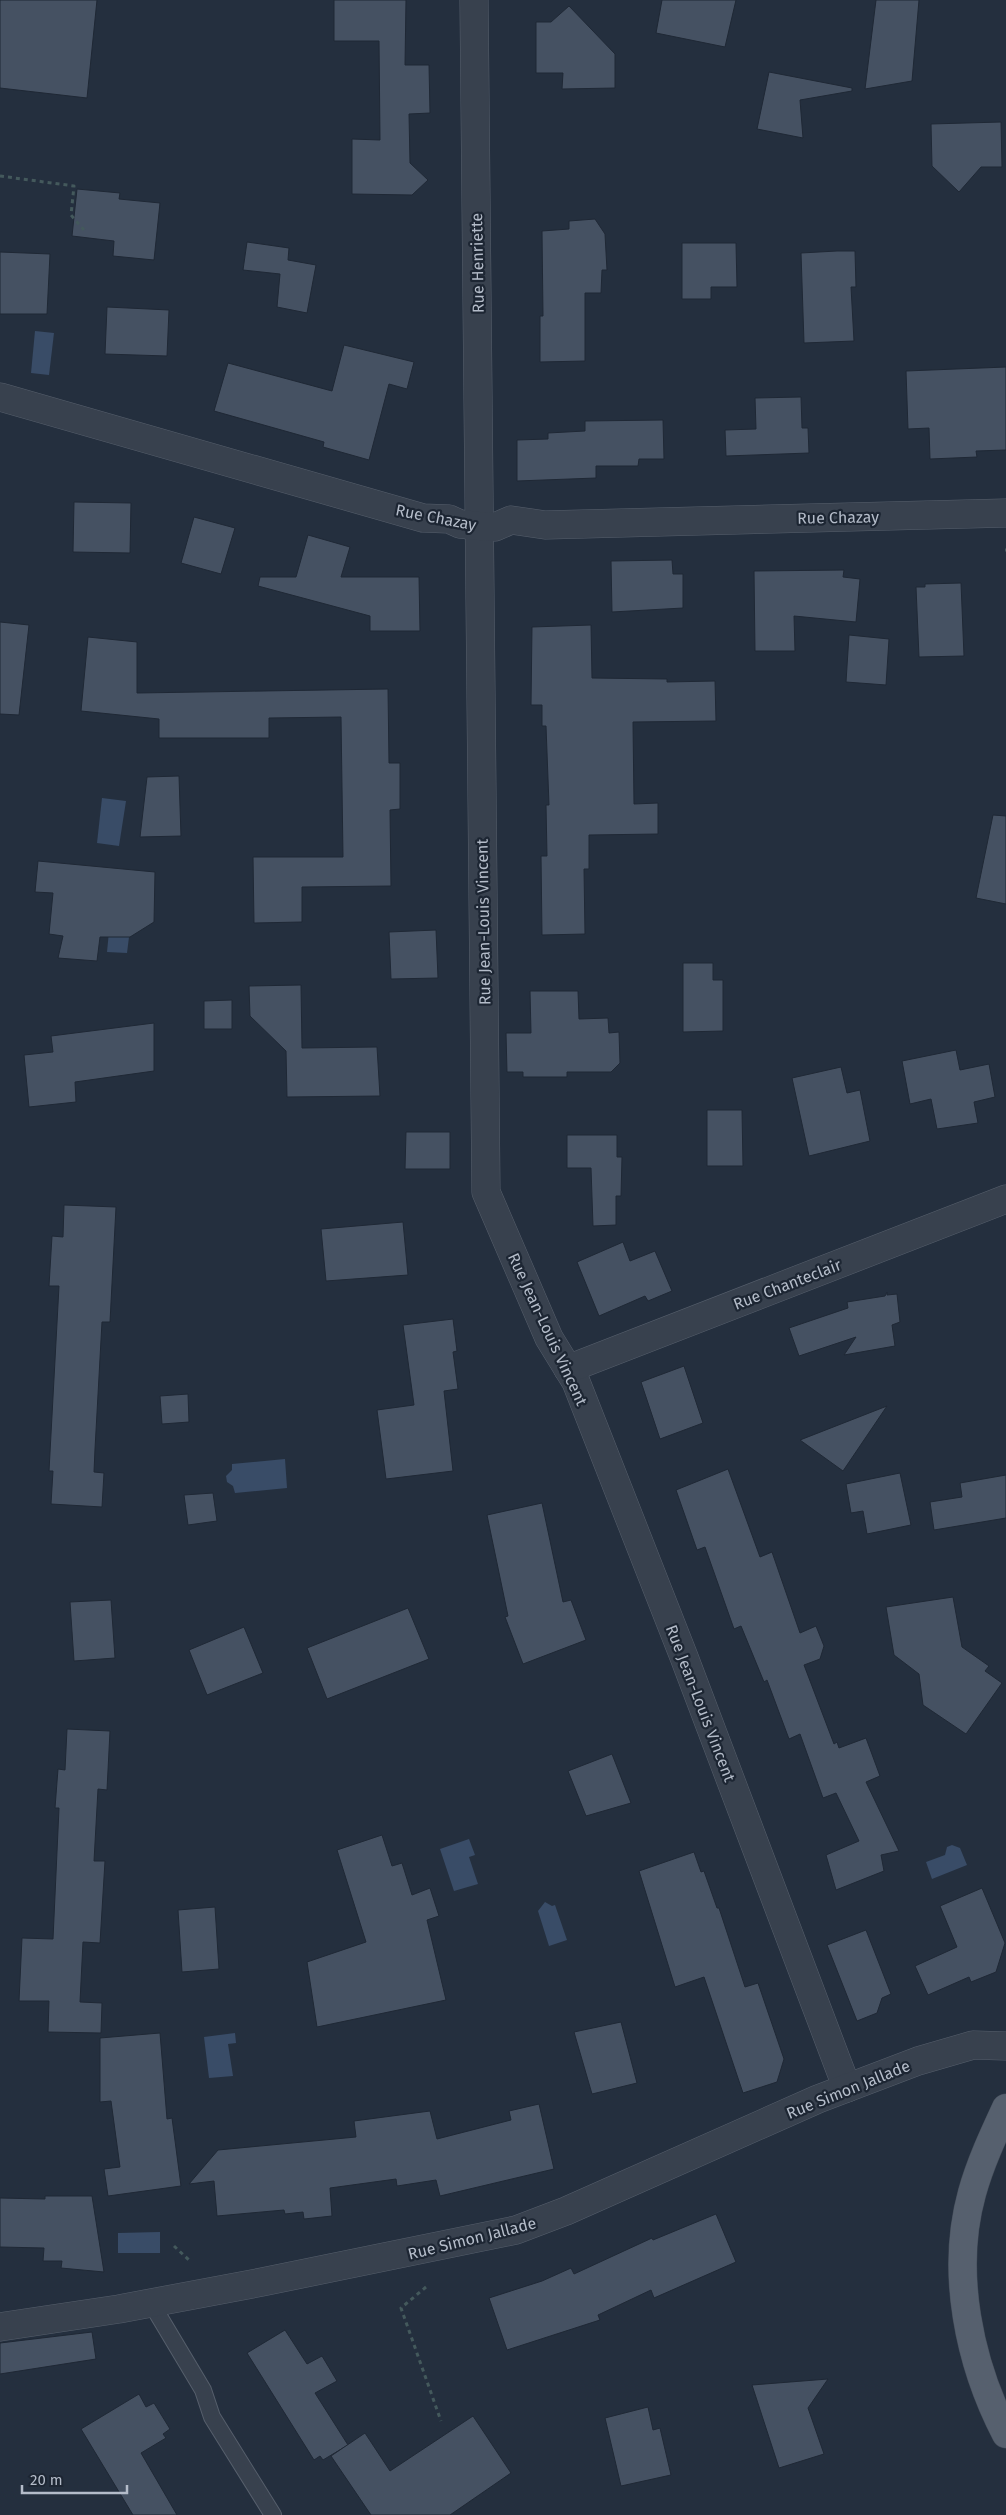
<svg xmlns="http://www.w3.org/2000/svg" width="1006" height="2515" viewBox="0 0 1006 2515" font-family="'Fira Sans',sans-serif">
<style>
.water{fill:#394c67}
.building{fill:#455162;stroke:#1f2835}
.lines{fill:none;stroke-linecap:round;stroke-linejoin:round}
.service-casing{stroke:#565f6c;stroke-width:18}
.minor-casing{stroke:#565f6c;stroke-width:29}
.primary-casing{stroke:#414a57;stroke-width:29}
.path{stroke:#44595c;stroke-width:3;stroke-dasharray:4 4;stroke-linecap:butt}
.service{stroke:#38414e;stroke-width:16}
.minor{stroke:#38414e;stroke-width:28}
.primary{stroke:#56606e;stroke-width:28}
.labels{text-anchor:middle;stroke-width:4.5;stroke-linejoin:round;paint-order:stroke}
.street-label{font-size:16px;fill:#b4bcc9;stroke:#1d2633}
</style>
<rect width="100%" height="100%" fill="#242f3e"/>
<g class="water">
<path d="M 35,331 L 54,333 L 49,375 L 31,373 Z"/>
<path d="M 102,798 L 126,801 L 119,846 L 97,843 Z"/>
<path d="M 111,911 L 132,913 L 127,953 L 107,952 Z"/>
<path d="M 285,1459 L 287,1488 L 235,1493 L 233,1486 L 227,1482 L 226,1476 L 232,1470 L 232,1464 Z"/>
<path d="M 469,1839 L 475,1855 L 469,1857 L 478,1884 L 454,1891 L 440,1849 Z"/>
<path d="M 952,1845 L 960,1848 L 967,1865 L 932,1879 L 926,1862 L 945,1855 L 947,1847 Z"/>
<path d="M 545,1902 L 552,1906 L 555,1905 L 567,1940 L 549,1946 L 538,1911 Z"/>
<path d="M 235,2033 L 236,2043 L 228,2044 L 233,2076 L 209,2078 L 204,2037 Z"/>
<path d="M 160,2232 L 160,2253 L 118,2253 L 118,2233 Z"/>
</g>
<g class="building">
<path d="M 0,0 L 97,0 L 87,98 L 0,88 Z"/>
<path d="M 334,0 L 406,0 L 405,65 L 429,65 L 430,113 L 409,114 L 410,163 L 428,180 L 412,195 L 352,194 L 352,139 L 380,140 L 379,41 L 334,41 Z"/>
<path d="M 662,0 L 736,0 L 725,47 L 656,33 Z"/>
<path d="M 876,0 L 919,0 L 912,81 L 865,89 Z"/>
<path d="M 569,6 L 615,54 L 615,88 L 562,89 L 563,73 L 536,73 L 536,22 L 551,22 Z"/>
<path d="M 769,72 L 852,88 L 852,91 L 800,100 L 803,138 L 757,129 Z"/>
<path d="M 1001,122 L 1002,167 L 981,167 L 959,192 L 932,166 L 931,124 Z"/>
<path d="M 77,189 L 120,193 L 119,199 L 160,203 L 154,260 L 113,256 L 114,241 L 72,236 Z"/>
<path d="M 595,219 L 605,234 L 607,270 L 602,270 L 601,293 L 585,293 L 585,361 L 540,362 L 540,316 L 543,316 L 542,231 L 569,229 L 569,221 Z"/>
<path d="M 247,242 L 289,248 L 288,260 L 316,265 L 307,313 L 277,307 L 280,274 L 243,270 Z"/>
<path d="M 682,243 L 736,243 L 737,287 L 711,287 L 711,299 L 682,299 Z"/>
<path d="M 837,251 L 855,251 L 856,287 L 851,287 L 854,341 L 804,343 L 801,253 Z"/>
<path d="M 0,252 L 50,254 L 47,314 L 0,314 Z"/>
<path d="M 107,307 L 169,310 L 167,356 L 105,354 Z"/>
<path d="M 344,345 L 414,362 L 407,389 L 389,384 L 369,460 L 323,447 L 324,442 L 214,411 L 228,363 L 332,391 Z"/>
<path d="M 1006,367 L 1006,450 L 976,451 L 977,457 L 930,459 L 929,428 L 908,429 L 906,371 Z"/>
<path d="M 801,397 L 802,428 L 808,428 L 809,453 L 726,456 L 725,430 L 756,429 L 755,398 Z"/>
<path d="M 663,420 L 664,459 L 639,459 L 638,466 L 596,466 L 596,478 L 517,481 L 517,440 L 548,439 L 548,433 L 585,431 L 585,421 Z"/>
<path d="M 74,502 L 131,503 L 130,553 L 73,552 Z"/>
<path d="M 194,517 L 235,528 L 221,574 L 181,563 Z"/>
<path d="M 308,535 L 350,547 L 341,577 L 419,577 L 420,631 L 370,631 L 370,616 L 258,586 L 260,577 L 296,577 Z"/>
<path d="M 672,560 L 673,574 L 683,574 L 683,608 L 612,612 L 611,561 Z"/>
<path d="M 844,570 L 843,577 L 860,579 L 856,622 L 794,616 L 795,651 L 755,651 L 754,571 Z"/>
<path d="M 961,583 L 964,656 L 919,657 L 916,587 L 925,587 L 925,584 Z"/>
<path d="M 0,622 L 29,625 L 19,715 L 0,714 Z"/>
<path d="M 591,625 L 592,678 L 667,679 L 667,682 L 715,681 L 716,721 L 633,722 L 634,804 L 658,803 L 658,834 L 589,835 L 589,869 L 584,869 L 585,934 L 542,935 L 541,856 L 547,856 L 546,805 L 549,805 L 546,726 L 542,726 L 542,705 L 531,705 L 532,627 Z"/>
<path d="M 849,635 L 889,639 L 886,685 L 846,682 Z"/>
<path d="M 88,637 L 137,642 L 137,693 L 388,689 L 389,763 L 400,763 L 400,809 L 390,810 L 391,886 L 302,887 L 302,922 L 254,923 L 253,857 L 343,857 L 341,717 L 269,718 L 269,738 L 159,738 L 159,719 L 81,711 Z"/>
<path d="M 179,776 L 181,836 L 140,837 L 147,777 Z"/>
<path d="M 993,815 L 1006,816 L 1006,904 L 976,898 Z"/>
<path d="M 38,861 L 155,872 L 154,922 L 130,937 L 100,937 L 97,961 L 58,958 L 63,936 L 49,934 L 53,893 L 35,892 Z"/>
<path d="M 436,930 L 438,978 L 391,979 L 389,932 Z"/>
<path d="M 683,963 L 713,963 L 713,980 L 723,980 L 723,1031 L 683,1032 Z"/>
<path d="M 301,985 L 302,1048 L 377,1047 L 380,1096 L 287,1097 L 286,1051 L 250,1016 L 249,986 Z"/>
<path d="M 530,991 L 578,991 L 579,1019 L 608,1018 L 609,1033 L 619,1032 L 620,1063 L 611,1072 L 567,1072 L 567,1077 L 523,1077 L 523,1072 L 507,1072 L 506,1033 L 531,1033 Z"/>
<path d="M 232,1000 L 232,1029 L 204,1029 L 204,1001 Z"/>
<path d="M 154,1023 L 154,1071 L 75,1082 L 76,1102 L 29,1107 L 24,1055 L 53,1052 L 51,1036 Z"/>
<path d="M 956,1050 L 960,1070 L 989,1064 L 995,1097 L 974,1102 L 978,1123 L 937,1129 L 931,1099 L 910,1104 L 902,1061 Z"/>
<path d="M 841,1067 L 847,1093 L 860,1090 L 870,1141 L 809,1156 L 792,1078 Z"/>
<path d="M 707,1110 L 742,1110 L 743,1166 L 707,1166 Z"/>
<path d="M 406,1132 L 450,1132 L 450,1169 L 405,1169 Z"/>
<path d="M 567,1135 L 617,1135 L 617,1157 L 622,1157 L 621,1196 L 616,1196 L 616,1225 L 593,1226 L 591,1168 L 567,1168 Z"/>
<path d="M 64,1205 L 116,1207 L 110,1322 L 102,1322 L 95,1449 L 94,1472 L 104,1473 L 102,1507 L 51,1504 L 53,1471 L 49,1471 L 59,1286 L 49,1286 L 52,1236 L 63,1237 Z"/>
<path d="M 403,1222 L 408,1275 L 326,1281 L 321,1229 Z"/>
<path d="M 623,1242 L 630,1261 L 655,1251 L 672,1291 L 648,1301 L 645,1296 L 599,1316 L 577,1262 Z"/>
<path d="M 887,1292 L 887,1295 L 897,1294 L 900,1322 L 892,1325 L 895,1346 L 844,1355 L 856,1337 L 799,1356 L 789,1328 L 848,1308 L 847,1302 L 885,1296 Z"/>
<path d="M 453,1319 L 457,1351 L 453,1352 L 458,1389 L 444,1391 L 453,1471 L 386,1479 L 377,1410 L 414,1405 L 403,1325 Z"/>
<path d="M 684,1366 L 703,1423 L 660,1439 L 641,1382 Z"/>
<path d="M 188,1394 L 189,1422 L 162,1424 L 160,1396 Z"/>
<path d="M 887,1406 L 843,1471 L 800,1440 Z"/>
<path d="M 728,1469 L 760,1557 L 772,1552 L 800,1633 L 816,1626 L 824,1646 L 820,1659 L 804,1665 L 834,1744 L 837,1742 L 839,1748 L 866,1738 L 880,1776 L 866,1782 L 899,1851 L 881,1855 L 884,1871 L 836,1890 L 826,1855 L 859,1841 L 836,1793 L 823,1798 L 800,1734 L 789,1739 L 767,1680 L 764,1682 L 741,1626 L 734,1629 L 705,1547 L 697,1550 L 676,1490 Z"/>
<path d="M 900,1473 L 911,1525 L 867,1534 L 863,1511 L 851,1513 L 846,1484 Z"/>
<path d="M 1006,1475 L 1006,1518 L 934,1530 L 930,1502 L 962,1497 L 960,1483 Z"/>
<path d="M 213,1493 L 217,1521 L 188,1525 L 184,1495 Z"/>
<path d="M 542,1503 L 563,1602 L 571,1600 L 586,1640 L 523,1664 L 505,1617 L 508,1616 L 487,1515 Z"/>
<path d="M 953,1597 L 962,1647 L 989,1666 L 985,1671 L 1002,1683 L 966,1734 L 923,1705 L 919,1674 L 894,1655 L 886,1607 Z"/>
<path d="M 111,1600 L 115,1658 L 74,1661 L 70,1602 Z"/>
<path d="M 408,1608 L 429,1659 L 327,1699 L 307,1648 Z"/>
<path d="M 244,1627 L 263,1673 L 207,1695 L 189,1650 Z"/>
<path d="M 67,1729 L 110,1731 L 107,1790 L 98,1789 L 94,1861 L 105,1861 L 100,1943 L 83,1942 L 80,2002 L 102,2003 L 101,2033 L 48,2032 L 49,2001 L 19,2001 L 22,1938 L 53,1939 L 59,1808 L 55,1808 L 58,1769 L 65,1770 Z"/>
<path d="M 612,1754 L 631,1803 L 586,1816 L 568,1771 Z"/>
<path d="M 382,1835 L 392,1866 L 402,1863 L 412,1895 L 430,1888 L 439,1916 L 427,1920 L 446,2000 L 317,2027 L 307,1962 L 366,1942 L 337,1850 Z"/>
<path d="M 694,1852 L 701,1872 L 704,1871 L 717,1908 L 719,1908 L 745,1987 L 758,1983 L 784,2059 L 777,2082 L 743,2093 L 704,1977 L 675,1987 L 639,1871 Z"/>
<path d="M 982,1888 L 1005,1943 L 996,1972 L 971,1982 L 969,1977 L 928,1995 L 915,1966 L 957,1947 L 940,1906 Z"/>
<path d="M 215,1907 L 219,1969 L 182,1972 L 178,1910 Z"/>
<path d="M 866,1930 L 891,1994 L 882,1998 L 877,2013 L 857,2021 L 827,1945 Z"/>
<path d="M 621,2022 L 637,2083 L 592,2094 L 574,2032 Z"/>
<path d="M 160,2033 L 167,2119 L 172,2118 L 181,2186 L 108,2196 L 104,2169 L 120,2167 L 111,2101 L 100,2102 L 100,2038 Z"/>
<path d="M 539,2104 L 554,2169 L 440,2196 L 436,2180 L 397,2186 L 396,2179 L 330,2188 L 332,2216 L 304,2219 L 303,2212 L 285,2214 L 284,2210 L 217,2216 L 214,2181 L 189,2184 L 218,2150 L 356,2137 L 354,2121 L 430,2111 L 437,2139 L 511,2120 L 509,2111 Z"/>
<path d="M 45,2196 L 92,2196 L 104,2272 L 61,2268 L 62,2261 L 43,2261 L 44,2248 L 0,2247 L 0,2198 L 45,2199 Z"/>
<path d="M 716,2214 L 736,2262 L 654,2298 L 651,2290 L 598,2315 L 600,2320 L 507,2350 L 489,2298 L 542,2281 L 571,2268 L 574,2274 L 652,2238 L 653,2240 Z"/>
<path d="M 285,2330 L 307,2364 L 322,2356 L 337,2381 L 315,2393 L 348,2445 L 323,2460 L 320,2456 L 314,2460 L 247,2353 Z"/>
<path d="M 92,2332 L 96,2359 L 0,2374 L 0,2343 Z"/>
<path d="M 828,2379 L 808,2408 L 824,2454 L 779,2468 L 752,2385 Z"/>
<path d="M 139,2394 L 146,2407 L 154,2403 L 170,2429 L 163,2434 L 166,2438 L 141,2453 L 177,2515 L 133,2515 L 81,2429 Z"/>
<path d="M 648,2407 L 653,2430 L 660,2428 L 671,2475 L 621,2486 L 605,2418 Z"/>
<path d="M 473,2416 L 511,2473 L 450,2515 L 371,2515 L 331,2456 L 365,2433 L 390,2471 Z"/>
</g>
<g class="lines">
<g class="service-casing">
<path id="service" d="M 155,2302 L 157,2313 L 203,2390 L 212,2417 L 273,2515"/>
</g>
<g class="minor-casing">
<g id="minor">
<path d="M 474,0 L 486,1192 L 549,1338 L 576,1382 L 684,1657 L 847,2088"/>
<path d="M 0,397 L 423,518 L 449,519 L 460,524 L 479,526 L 495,527 L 511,520 L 545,525 L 1006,513"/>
<path d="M 568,1369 L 1006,1199"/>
<path d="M 0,2327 L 119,2309 L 262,2282 L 516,2230 L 566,2211 L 818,2099 L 918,2061 L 973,2045 L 1006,2046"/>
</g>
</g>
<g class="primary-casing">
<path id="primary" d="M 1006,2108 C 993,2136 980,2164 972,2193 C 950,2272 969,2363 1006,2434"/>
</g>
<g class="path">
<path d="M 0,176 L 74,186 L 71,215 L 84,230"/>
<path d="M 1005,550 L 1006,550"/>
<path d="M 174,2246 L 191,2262"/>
<path d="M 426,2287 L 401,2308 L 441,2421"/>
</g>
<use href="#service" class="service"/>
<use href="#minor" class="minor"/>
<use href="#primary" class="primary"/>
</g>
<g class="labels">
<g class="street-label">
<text transform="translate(477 263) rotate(-91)" y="6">Rue Henriette</text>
<text transform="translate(436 517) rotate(11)" y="6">Rue Chazay</text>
<text transform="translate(838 517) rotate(-1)" y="6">Rue Chazay</text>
<text transform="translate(483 922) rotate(-91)" y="6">Rue Jean-Louis Vincent</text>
<text transform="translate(787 1284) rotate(-21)" y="6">Rue Chanteclair</text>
<text transform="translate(548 1329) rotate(65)" y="6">Rue Jean-Louis Vincent</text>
<text transform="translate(701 1703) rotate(69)" y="6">Rue Jean-Louis Vincent</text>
<text transform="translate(848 2089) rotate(-22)" y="6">Rue Simon Jallade</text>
<text transform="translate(472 2238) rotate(-14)" y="6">Rue Simon Jallade</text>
</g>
</g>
<path d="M22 2485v8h105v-8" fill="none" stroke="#b4bcc9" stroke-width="2.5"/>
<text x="30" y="2485" font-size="15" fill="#b4bcc9" stroke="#1d2633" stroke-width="4" paint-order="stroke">20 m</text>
</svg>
